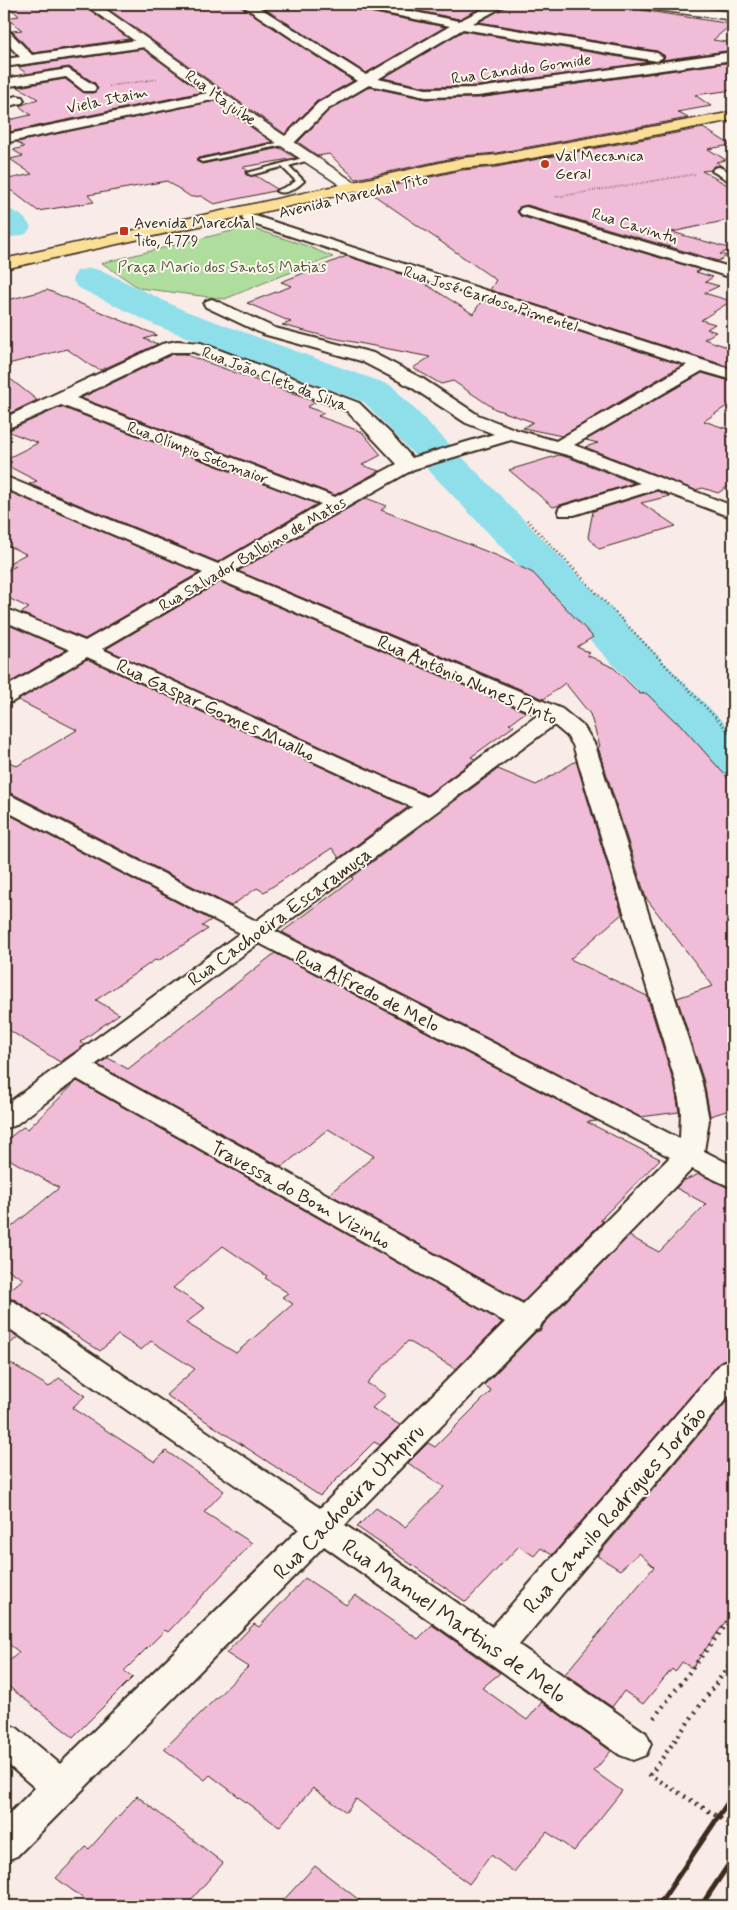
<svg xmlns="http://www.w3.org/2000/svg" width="737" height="1910" viewBox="0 0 737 1910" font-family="Mynerve,sans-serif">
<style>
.green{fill:#aedd9d;stroke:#74845e}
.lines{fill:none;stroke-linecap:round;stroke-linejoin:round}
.river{fill:#8fdfea;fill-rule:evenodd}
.building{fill:#f1bcd7;stroke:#3b2a1e;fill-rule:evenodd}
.lane-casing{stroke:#3b2a1e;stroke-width:4}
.street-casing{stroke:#3b2a1e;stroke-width:4}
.secondary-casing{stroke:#3b2a1e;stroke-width:3}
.primary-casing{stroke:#3b2a1e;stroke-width:3}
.path-far2{stroke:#3b2a1e;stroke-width:2;stroke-dasharray:0.5 2;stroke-linecap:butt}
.path-far1{stroke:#3b2a1e;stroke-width:2.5;stroke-dasharray:1 3;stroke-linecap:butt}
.path{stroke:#3b2a1e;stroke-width:4.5;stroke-dasharray:2 5;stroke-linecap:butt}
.lane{fill:#fbf7ec;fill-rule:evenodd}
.street{fill:#fbf7ec;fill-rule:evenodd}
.secondary{fill:#fbf7ec;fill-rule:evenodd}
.primary{fill:#fbdf96;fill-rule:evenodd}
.rail{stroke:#3b2a1e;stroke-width:5}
.path-bridge{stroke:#3b2a1e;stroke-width:4.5;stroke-dasharray:2 5;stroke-linecap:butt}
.poi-dot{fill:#c8321e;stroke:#fbf7ec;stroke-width:2}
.labels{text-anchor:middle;stroke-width:4;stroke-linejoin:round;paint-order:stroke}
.far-street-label{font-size:16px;fill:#3b2a1e;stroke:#fbf7ec}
.far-poi-label{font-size:16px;fill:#3b2a1e;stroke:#fbf7ec;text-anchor:start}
.far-park-label{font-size:16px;fill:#58573e;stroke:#fbf7ec}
.street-label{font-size:19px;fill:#3b2a1e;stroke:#fbf7ec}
.near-street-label{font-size:22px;fill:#3b2a1e;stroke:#fbf7ec}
</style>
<rect width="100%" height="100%" fill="#f9ebe8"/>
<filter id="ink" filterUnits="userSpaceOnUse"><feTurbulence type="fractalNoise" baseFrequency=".02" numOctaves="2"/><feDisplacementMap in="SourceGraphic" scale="10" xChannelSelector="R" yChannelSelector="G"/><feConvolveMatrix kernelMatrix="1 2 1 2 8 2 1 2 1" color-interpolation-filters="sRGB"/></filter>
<g filter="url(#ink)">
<path class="green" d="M 248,227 L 307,246 L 333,257 L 273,279 L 225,299 L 139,288 L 102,263 Z"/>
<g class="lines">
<g class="river">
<path d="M 4,208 C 17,211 24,216 31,227 L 26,234 L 14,237 L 4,235 Z"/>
<path d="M 90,268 L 103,271 L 183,310 L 392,386 L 733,732 L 733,776 L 715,772 L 364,402 L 157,326 L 77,287 L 72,279 L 77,271 Z"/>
</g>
</g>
<g class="building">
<path d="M 6,4 L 82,4 L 129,39 L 33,53 L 12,31 L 22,30 L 6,18 L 19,16 Z"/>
<path d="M 101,4 L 238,4 L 353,81 L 317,101 L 285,134 Z"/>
<path d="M 257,4 L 351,4 L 359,10 L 445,27 L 366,73 Z"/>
<path d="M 383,4 L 489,4 L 459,19 Z"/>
<path d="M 510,4 L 632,4 L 641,10 L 732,24 L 713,40 L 733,43 L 733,50 L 662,60 L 665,56 L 657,51 L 479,22 Z"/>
<path d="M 463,31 L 650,62 L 478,86 L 426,87 L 383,78 Z"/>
<path d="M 143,49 L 202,92 L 4,133 L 4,121 L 31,115 L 19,106 L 38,99 L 18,87 L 65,79 L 84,93 L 94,93 L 98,89 L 95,83 L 69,67 L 27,74 L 18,67 Z"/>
<path d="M 733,62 L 733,90 L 695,95 L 711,106 L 677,112 L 688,118 L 496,153 L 462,156 L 356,179 L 329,154 L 318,156 L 298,142 L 329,110 L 369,87 L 426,99 L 478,98 Z"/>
<path d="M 215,101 L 272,142 L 198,158 L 196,161 L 202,164 L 280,148 L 296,158 L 243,167 L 248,171 L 245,172 L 246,175 L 256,176 L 277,189 L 274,191 L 214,204 L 201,196 L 191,197 L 167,181 L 88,195 L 94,202 L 38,211 L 4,185 L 4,180 L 32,174 L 10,159 L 23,156 L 13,150 L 24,147 L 17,142 Z"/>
<path d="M 703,128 L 731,145 L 708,149 L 726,160 L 716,162 L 723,167 L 714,166 L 711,170 L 702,171 L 733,188 L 733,219 L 672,232 L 732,249 L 720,254 L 727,256 L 718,261 L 527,205 L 519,207 L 517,212 L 520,216 L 701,270 L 696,272 L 713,277 L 705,282 L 719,286 L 704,293 L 731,301 L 701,320 L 715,324 L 707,329 L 716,332 L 704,339 L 733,349 L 733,368 L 490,290 L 496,280 L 368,191 L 462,170 L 496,167 Z"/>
<path d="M 347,256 L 419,280 L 473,314 L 482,300 L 682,365 L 562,436 L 523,428 L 533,422 L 495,409 L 453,381 L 441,384 L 413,368 L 430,357 L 328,337 L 282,325 L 291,322 L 247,303 L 292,286 L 281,282 Z"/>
<path d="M 47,290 L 157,335 L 144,339 L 158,344 L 101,370 L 91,366 L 67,349 L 4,365 L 4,301 Z"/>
<path d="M 173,354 L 184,354 L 316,402 L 307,407 L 324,413 L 318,416 L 362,432 L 381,455 L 362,465 L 379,471 L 335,495 L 81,398 Z"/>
<path d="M 702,373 L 733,382 L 733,402 L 704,421 L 733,431 L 733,483 L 718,493 L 703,488 L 695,490 L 585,447 L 598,443 L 586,440 Z"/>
<path d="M 4,374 L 37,400 L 4,416 Z"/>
<path d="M 61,407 L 317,504 L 218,562 L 29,484 L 37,481 L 6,465 L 12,462 L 6,459 L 38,443 L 7,431 Z"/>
<path d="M 559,455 L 570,458 L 634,483 L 553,507 L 509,470 Z"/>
<path d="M 657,491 L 670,496 L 641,503 L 676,526 L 599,549 L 588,537 L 593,511 Z"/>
<path d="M 12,493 L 199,573 L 85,639 L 21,613 L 29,608 L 4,596 L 4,572 L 16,566 L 9,563 L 26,554 L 4,544 L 4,497 Z"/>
<path d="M 366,498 L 387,506 L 381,510 L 498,556 L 533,573 L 593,637 L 577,647 L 590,653 L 587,655 L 614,668 L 640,694 L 646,693 L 676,722 L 678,722 L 733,784 L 733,1109 L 710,1116 L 704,1082 L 677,998 L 713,986 L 646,898 L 598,747 L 600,746 L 590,714 L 565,683 L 544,699 L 238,571 Z"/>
<path d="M 220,582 L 526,712 L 509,724 L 514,726 L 471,757 L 475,759 L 427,795 L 106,649 Z"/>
<path d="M 4,623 L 66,650 L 4,686 Z"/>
<path d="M 87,659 L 408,807 L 339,858 L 332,848 L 264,892 L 257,888 L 231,906 L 13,794 L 4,792 L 4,759 L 17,766 L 77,730 L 18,700 Z"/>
<path d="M 576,761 L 622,914 L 570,959 L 647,996 L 674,1083 L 679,1112 L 640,1117 L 282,932 L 353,879 L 352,877 L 498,769 L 536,785 Z"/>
<path d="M 4,812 L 211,920 L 202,926 L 208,929 L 158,961 L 155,960 L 96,1000 L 119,1014 L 80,1042 L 85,1045 L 60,1062 L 4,1027 Z"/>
<path d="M 275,953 L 597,1121 L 587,1122 L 660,1159 L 600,1220 L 603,1221 L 523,1302 L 329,1194 L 374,1156 L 328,1129 L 282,1167 L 98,1065 L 108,1058 L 128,1069 Z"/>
<path d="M 77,1081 L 502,1322 L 456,1369 L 408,1341 L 367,1383 L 386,1395 L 372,1408 L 400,1425 L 380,1445 L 374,1442 L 320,1496 L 166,1395 L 195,1369 L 151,1341 L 141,1350 L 118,1335 L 100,1351 L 43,1314 L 40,1317 L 16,1300 L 4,1297 L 4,1295 L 23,1279 L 4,1267 L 4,1233 L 59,1188 L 4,1156 L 4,1142 L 23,1127 L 28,1129 ZM 223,1246 L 267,1276 L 265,1278 L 288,1293 L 282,1297 L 293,1304 L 236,1353 L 186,1323 L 205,1308 L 173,1288 Z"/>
<path d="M 699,1174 L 733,1190 L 733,1356 L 721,1361 L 552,1555 L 541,1548 L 534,1556 L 519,1546 L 466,1602 L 357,1527 L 376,1508 L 405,1527 L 444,1487 L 408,1463 L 428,1443 L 435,1447 L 489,1393 L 491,1390 L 484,1385 L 536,1332 L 541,1330 L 544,1324 L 629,1236 L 659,1252 L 706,1204 L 676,1188 L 683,1181 Z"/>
<path d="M 4,1327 L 18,1337 L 4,1349 Z"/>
<path d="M 4,1359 L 49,1387 L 59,1378 L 85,1396 L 72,1408 L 155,1462 L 166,1451 L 224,1491 L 204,1512 L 252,1543 L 168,1632 L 165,1630 L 124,1671 L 133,1677 L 73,1737 L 4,1683 L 4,1666 L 19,1652 L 4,1640 Z"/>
<path d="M 733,1394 L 733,1611 L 692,1668 L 682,1662 L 675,1672 L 672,1669 L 643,1704 L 624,1691 L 612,1707 L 565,1674 L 654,1567 L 639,1553 L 620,1570 L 597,1556 Z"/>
<path d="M 305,1578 L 346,1605 L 355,1595 L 418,1639 L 432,1625 L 500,1673 L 482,1688 L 527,1720 L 542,1702 L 611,1751 L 594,1771 L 622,1791 L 574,1851 L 547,1832 L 514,1872 L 491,1855 L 469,1884 L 356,1799 L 346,1812 L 313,1788 L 279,1827 L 210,1775 L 205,1780 L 164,1749 L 248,1667 L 226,1653 L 254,1624 L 259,1627 Z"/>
<path d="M 137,1796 L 223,1863 L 186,1906 L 93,1906 L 56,1878 L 86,1847 L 89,1849 Z"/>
<path d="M 315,1866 L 367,1906 L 278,1906 Z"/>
</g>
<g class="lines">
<g class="lane-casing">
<g id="lane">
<path d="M 286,141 L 288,142 L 288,144 L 202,162 L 198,160 Z"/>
<path d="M 310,156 L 314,158 L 312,159 L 289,166 L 304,181 C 297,188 285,196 276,191 L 290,185 L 296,181 L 282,167 L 251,175 L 247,173 Z"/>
</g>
</g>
<g class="street-casing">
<g id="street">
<path d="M 240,4 L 254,4 L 366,75 L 450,26 L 359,8 L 353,4 L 375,4 L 459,21 L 493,4 L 508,4 L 473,23 L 657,53 L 663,57 L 657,61 L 463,29 L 378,79 L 426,89 L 478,88 L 733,52 L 733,60 L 478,96 L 426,97 L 369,85 L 328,109 L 291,146 L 281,146 L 279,143 L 281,140 L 318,103 L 357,81 Z"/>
<path d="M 4,29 L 8,30 L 32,55 L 145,39 L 151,43 L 145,47 L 4,67 L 4,59 L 20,57 L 4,40 Z"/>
<path d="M 68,69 L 94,85 L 96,88 L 94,91 L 84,91 L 66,77 L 4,87 L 4,79 Z"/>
<path d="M 217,91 L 222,92 L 224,95 L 222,98 L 4,143 L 4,135 Z"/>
<path d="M 17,96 L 22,97 L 24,100 L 22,103 L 4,107 L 4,99 Z"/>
<path d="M 719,167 L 733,173 L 733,183 L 712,171 L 714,168 Z"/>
<path d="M 526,207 L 733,268 L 733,278 L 521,214 L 519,211 L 521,208 Z"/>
<path d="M 249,214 L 733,370 L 733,380 L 702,371 L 574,445 L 733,506 L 733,518 L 657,489 L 574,515 L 560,515 L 558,511 L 560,507 L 640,483 L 571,456 L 511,440 L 414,469 L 234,571 L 562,709 L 584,727 L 595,745 L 702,1083 L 709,1120 L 704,1151 L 733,1166 L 733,1188 L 692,1169 L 542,1323 L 539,1329 L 535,1330 L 345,1525 L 492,1627 L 722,1362 L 733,1358 L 733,1391 L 519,1645 L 646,1733 L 651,1744 L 646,1755 L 633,1760 L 620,1755 L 324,1546 L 17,1856 L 4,1861 L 4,1819 L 35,1788 L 4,1761 L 4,1723 L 17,1728 L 60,1764 L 299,1529 L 4,1325 L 4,1299 L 15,1302 L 320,1508 L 505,1322 L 77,1079 L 14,1126 L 4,1128 L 4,1106 L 240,933 L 4,810 L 4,794 L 12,796 L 256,921 L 412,807 L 87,657 L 12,702 L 4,703 L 4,688 L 70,650 L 4,621 L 4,608 L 85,641 L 203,573 L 4,488 L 4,476 L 218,564 L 321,504 L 61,405 L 4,430 L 4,418 L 162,344 L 177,341 L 201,343 L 359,403 L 392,435 L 412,458 L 494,434 L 466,423 L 411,387 L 361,361 L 263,334 L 206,307 L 204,304 L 206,301 L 212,299 L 275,328 L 373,353 L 423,379 L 478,415 L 517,430 L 556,441 L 687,365 L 244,221 L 242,218 L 244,215 ZM 173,352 L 193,352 L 347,411 L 397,464 L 335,497 L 76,398 ZM 220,580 L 538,715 L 427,797 L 102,649 ZM 554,725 L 567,736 L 573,745 L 676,1083 L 681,1111 L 680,1139 L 275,931 ZM 259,943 L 670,1157 L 523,1304 L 95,1065 Z"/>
</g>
</g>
<g class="secondary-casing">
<g id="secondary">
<path d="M 84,4 L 98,4 L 270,126 L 363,188 L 361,191 L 349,191 L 260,132 Z"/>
<path d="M 634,4 L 669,4 L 733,12 L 733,20 L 641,8 Z"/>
</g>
</g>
<g class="primary-casing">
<path id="primary" d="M 733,112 L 733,120 L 496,165 L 462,168 L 4,269 L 4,259 L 462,158 L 496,155 Z"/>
</g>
<g class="path-far2">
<path d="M 109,86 L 158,79"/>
<path d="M 556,197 L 696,174"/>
</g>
<path class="path-far1" d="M 527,520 L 733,736"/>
<path class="path" d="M 654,1718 L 731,1618 L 733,1620"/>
<use href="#lane" class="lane"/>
<use href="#street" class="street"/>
<use href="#secondary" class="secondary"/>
<use href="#primary" class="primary"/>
<g class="rail">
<path d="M 658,1906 L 733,1795"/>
<path d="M 701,1906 L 733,1858"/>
</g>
<path class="path-bridge" d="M 733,1660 L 650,1775 L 733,1826"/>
</g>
</g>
<g class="poi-dot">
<circle cx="545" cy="164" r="5"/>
<rect x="119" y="226" width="10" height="10" rx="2.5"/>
</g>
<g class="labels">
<g class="far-street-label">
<text transform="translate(521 68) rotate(-8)" y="6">Rua Candido Gomide</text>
<text transform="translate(221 97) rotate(36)" y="6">Rua Itajuíbe</text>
<text transform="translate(107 99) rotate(-12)" y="6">Viela Itaim</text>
<text transform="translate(353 195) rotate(-13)" y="6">Avenida Marechal Tito</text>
<text transform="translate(635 225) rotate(17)" y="6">Rua Cavintu</text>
<text transform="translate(491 298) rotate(18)" y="6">Rua José Cardoso Pimentel</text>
<text transform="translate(275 378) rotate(21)" y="6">Rua João Cleto da Silva</text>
<text transform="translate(198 452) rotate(21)" y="6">Rua Olímpio Sotomaior</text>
<text transform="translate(252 553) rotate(-30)" y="6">Rua Salvador Balbino de Matos</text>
</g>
<g class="far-poi-label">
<text x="555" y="161">Val Mecanica<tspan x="555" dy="18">Geral</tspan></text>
<text x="134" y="228">Avenida Marechal<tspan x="134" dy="18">Tito, 4779</tspan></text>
</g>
<g class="far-park-label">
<text x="222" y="272">Praça Mario dos Santos Matias</text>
</g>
<g class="street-label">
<text transform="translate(468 679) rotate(24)" y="7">Rua Antônio Nunes Pinto</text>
<text transform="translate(216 709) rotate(25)" y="7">Rua Gaspar Gomes Mualho</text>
<text transform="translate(279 916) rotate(-36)" y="7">Rua Cachoeira Escaramuça</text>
<text transform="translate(368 990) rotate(27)" y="7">Rua Alfredo de Melo</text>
<text transform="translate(301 1194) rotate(29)" y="7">Travessa do Bom Vizinho</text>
</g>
<g class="near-street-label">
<text transform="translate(348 1501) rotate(-46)" y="8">Rua Cachoeira Utupiru</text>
<text transform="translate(614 1509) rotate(-49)" y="8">Rua Camilo Rodrigues Jordão</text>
<text transform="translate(455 1620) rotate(35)" y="8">Rua Manuel Martins de Melo</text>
</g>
</g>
<rect width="737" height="1910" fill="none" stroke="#fbf7ec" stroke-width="20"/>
<rect x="10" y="10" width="717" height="1890" fill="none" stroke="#3b2a1e" stroke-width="2" filter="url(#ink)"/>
</svg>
